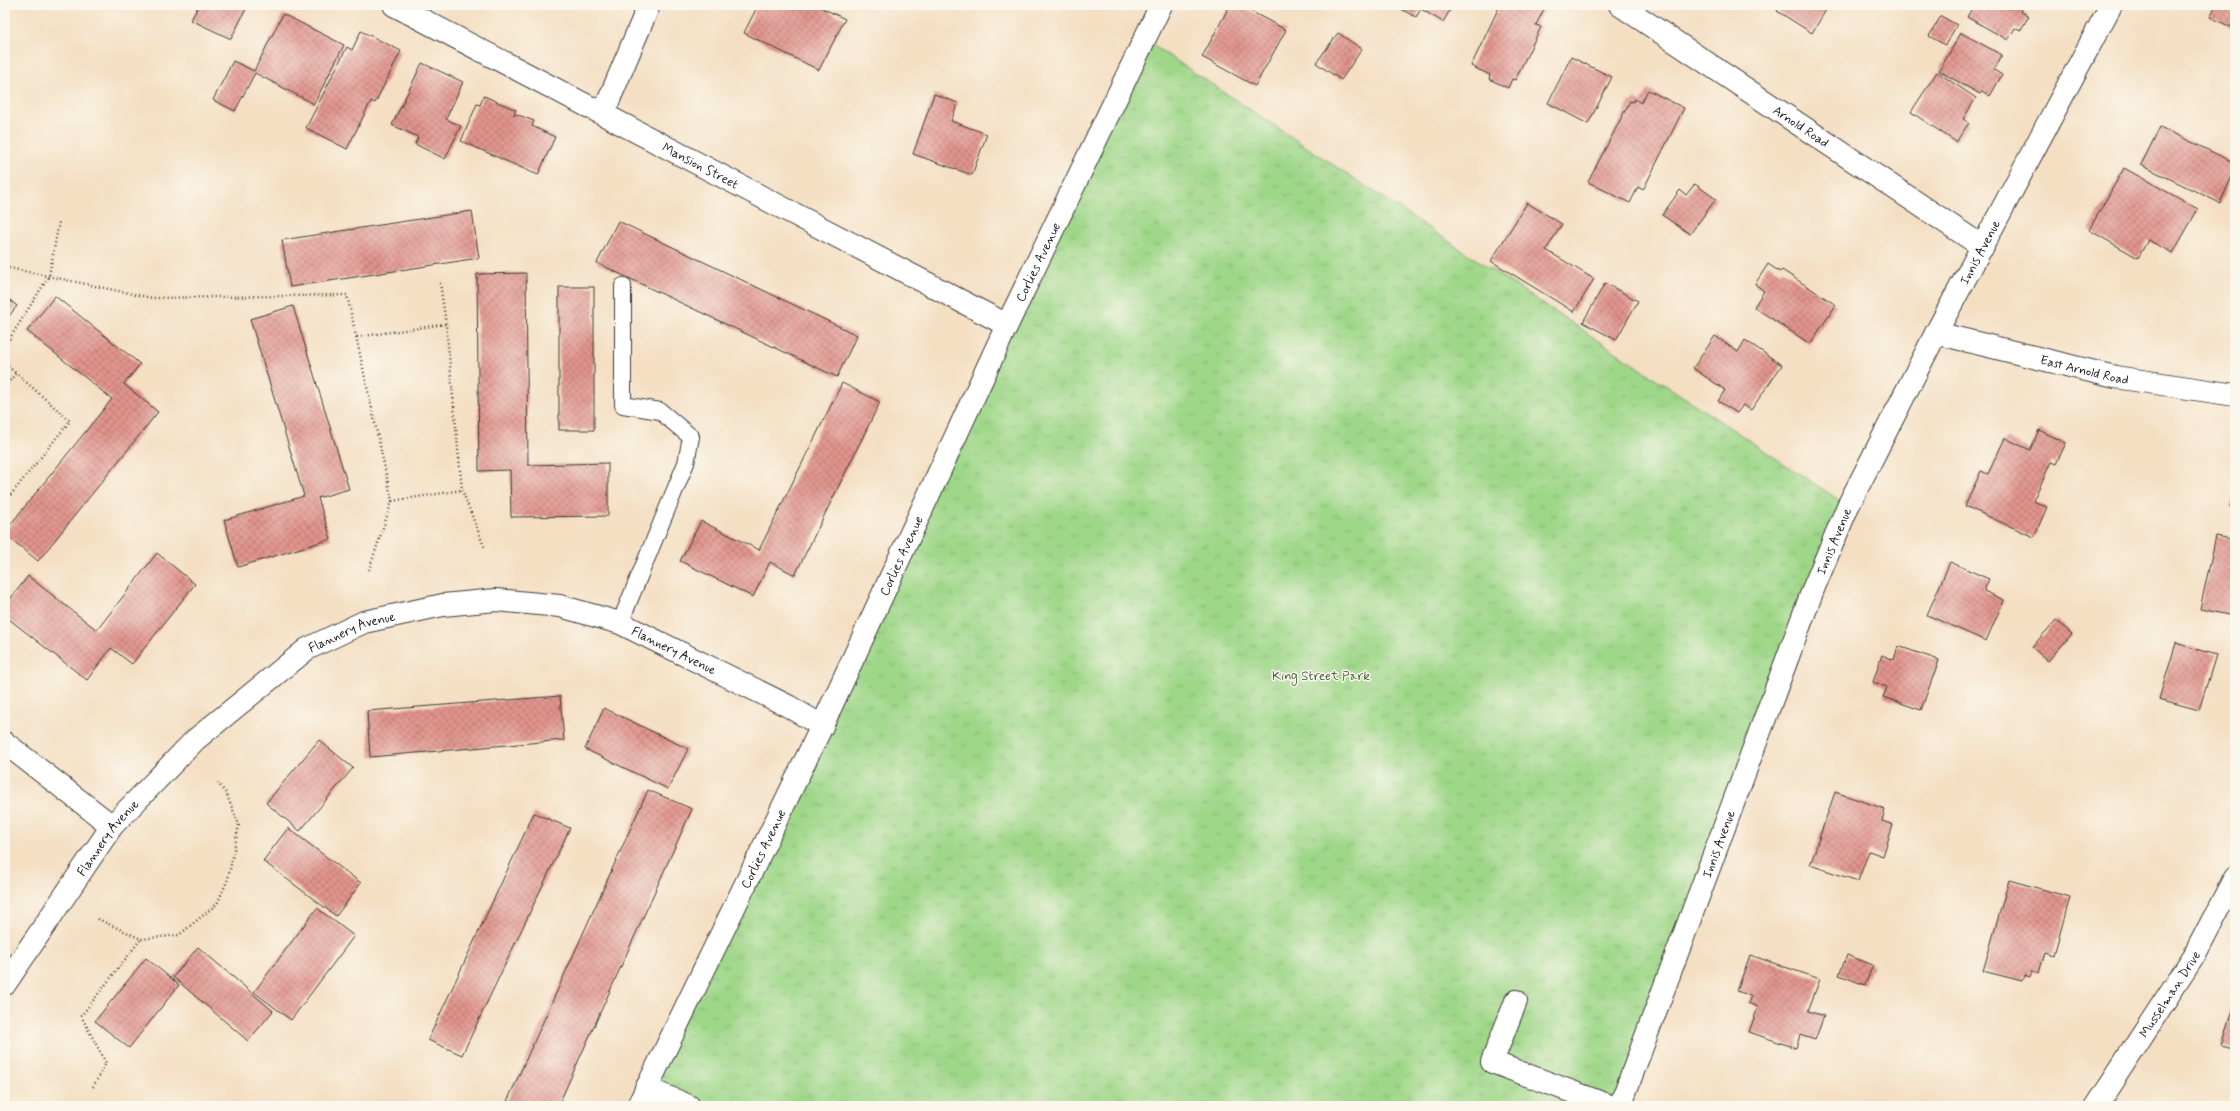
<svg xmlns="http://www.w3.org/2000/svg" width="2240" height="1111" viewBox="0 0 2240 1111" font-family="Mynerve,sans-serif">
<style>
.park{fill:url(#park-tufts);stroke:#5e7a52}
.building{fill:url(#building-cross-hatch)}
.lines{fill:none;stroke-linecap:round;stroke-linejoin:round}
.lane-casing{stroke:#3c3935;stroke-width:18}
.street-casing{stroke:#3c3935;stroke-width:24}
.secondary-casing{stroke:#3c3935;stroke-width:24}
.path{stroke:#3c3935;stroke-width:2.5;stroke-dasharray:1 3;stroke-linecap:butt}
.lane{stroke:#fff;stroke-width:16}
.street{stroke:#fff;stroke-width:22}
.secondary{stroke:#fff;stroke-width:22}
.labels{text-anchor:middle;stroke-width:3;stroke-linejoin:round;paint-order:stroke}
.street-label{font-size:13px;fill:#1c1c1c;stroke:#fbf7ec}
.park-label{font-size:13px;fill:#4a5d42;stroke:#fbf7ec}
</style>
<defs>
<pattern id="park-tufts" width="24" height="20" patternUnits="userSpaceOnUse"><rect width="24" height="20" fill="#9fd789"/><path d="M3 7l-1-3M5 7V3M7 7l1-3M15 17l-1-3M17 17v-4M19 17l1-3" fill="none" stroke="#88b876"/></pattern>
<pattern id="building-cross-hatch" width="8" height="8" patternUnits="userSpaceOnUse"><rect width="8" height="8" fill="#e1948d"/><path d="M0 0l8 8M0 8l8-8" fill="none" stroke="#b67872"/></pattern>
</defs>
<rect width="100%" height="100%" fill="#fbf7ec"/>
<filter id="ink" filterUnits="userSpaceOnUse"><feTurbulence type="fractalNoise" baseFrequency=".025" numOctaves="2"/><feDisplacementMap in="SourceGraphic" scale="8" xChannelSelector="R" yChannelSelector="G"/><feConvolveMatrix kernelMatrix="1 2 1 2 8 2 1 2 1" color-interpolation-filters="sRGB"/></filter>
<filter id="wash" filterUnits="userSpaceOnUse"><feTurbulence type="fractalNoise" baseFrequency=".012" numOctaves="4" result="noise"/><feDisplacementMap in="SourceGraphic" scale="16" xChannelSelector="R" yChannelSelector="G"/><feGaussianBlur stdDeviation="0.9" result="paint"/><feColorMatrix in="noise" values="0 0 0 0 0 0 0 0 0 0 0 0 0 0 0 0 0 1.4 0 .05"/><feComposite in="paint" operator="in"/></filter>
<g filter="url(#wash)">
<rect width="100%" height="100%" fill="#f4dfc3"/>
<path class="park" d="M 1145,40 L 1848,506 L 1620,1106 L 689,1106 L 646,1088 Z"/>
<g id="blocks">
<g class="building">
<path d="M 199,5 L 248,5 L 231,39 L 191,20 Z"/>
<path d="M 758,5 L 816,5 L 845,19 L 819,70 L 744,33 Z"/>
<path d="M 1230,5 L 1239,5 L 1286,30 L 1255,86 L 1202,57 Z"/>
<path d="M 1399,5 L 1453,5 L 1443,22 L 1421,9 L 1416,17 L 1397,7 Z"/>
<path d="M 1500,5 L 1536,5 L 1544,9 L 1536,25 L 1541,27 L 1515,80 L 1512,79 L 1508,88 L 1489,79 L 1490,75 L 1471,66 Z"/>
<path d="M 1781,5 L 1829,5 L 1812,33 L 1777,11 Z"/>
<path d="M 1974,5 L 2023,5 L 2020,11 L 2029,16 L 2020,31 L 2015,28 L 2008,40 L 1967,17 Z"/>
<path d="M 2216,5 L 2235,5 L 2235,29 L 2210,17 Z"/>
<path d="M 283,14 L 344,45 L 314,104 L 255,73 L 235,111 L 213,100 L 233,61 L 254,71 Z"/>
<path d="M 1941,16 L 1957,25 L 1945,45 L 1929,36 Z"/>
<path d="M 361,31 L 401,51 L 375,103 L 371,101 L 347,149 L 306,128 L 347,47 L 352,50 Z"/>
<path d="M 1338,33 L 1362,49 L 1341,80 L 1316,63 Z"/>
<path d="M 1961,33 L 2002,55 L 1994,70 L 2002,75 L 1990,96 L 1982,91 L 1980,94 L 1939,71 Z"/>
<path d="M 1571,57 L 1612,77 L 1588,124 L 1548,103 Z"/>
<path d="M 422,63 L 463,82 L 446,119 L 461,126 L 445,159 L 415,144 L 418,137 L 392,125 Z"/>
<path d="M 1937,72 L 1976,98 L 1963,119 L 1969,123 L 1956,142 L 1911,112 Z"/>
<path d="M 1648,90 L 1684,108 L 1643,190 L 1638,187 L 1630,203 L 1588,182 L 1630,101 L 1633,102 L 1635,99 L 1641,103 Z"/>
<path d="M 934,94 L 958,103 L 951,121 L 987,134 L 972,175 L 913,154 Z"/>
<path d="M 484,96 L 516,110 L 513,116 L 516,114 L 534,121 L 532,126 L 555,137 L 538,175 L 461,141 L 477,104 L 480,105 Z"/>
<path d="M 2160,127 L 2235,163 L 2235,170 L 2220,203 L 2141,165 Z"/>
<path d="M 2124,168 L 2198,209 L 2173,253 L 2148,240 L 2138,258 L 2089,230 Z"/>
<path d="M 1695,184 L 1716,199 L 1690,234 L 1662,215 L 1680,190 L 1686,195 Z"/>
<path d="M 1527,203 L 1562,224 L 1546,250 L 1594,279 L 1574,312 L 1491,261 Z"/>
<path d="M 472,211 L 479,258 L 290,287 L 282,240 Z"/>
<path d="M 618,221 L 857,335 L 837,377 L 597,263 Z"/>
<path d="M 1768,264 L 1780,272 L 1782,270 L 1836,305 L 1810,344 L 1754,307 L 1764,291 L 1755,284 Z"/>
<path d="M 526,273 L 528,465 L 608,463 L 608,516 L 511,517 L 510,470 L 479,471 L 477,274 Z"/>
<path d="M 1605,283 L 1638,301 L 1616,340 L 1583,322 Z"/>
<rect x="559" y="287" width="35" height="143"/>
<path d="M 5,296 L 17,306 L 5,321 Z"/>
<path d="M 55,296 L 140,364 L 124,384 L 158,412 L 38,561 L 5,534 L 5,531 L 112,399 L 27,331 Z"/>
<path d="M 293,306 L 349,489 L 318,498 L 331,539 L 238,567 L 224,520 L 304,496 L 250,319 Z"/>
<path d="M 1715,336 L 1738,352 L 1745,340 L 1782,365 L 1751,410 L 1743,405 L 1737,413 L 1718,401 L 1725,390 L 1693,368 Z"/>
<path d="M 842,383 L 880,402 L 795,575 L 770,562 L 753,597 L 680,561 L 701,521 L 759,550 Z"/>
<path d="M 2039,430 L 2066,443 L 2056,464 L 2051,462 L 2033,501 L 2047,507 L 2034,537 L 1965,506 L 1981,471 L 1988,474 L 2005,438 L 2030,450 Z"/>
<path d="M 2235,491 L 2235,508 L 2230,507 Z"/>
<path d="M 2216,536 L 2235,540 L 2235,616 L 2200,609 Z"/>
<path d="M 157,553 L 195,584 L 132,664 L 111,648 L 87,680 L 5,616 L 5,606 L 28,576 L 97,630 Z"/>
<path d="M 1950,562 L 1989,579 L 1984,591 L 2004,600 L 1986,641 L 1927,615 Z"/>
<path d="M 2056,620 L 2072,634 L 2048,661 L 2032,647 Z"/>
<path d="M 2176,643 L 2216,655 L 2199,710 L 2159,699 Z"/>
<path d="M 1898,646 L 1939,660 L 1921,710 L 1883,697 L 1887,687 L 1873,682 L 1882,655 L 1894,660 Z"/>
<path d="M 560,696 L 564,740 L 370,757 L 367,711 Z"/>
<path d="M 604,708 L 688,749 L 668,789 L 585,749 Z"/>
<path d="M 319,740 L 353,768 L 300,831 L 266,803 Z"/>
<path d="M 648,790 L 692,809 L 558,1106 L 505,1106 Z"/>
<path d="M 1835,792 L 1885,809 L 1882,821 L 1893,825 L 1883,856 L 1869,851 L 1858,881 L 1810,865 Z"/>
<path d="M 534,813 L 570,828 L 462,1055 L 428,1040 Z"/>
<path d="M 288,828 L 361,883 L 336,916 L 263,861 Z"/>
<path d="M 2009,880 L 2070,897 L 2054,955 L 2045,952 L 2039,973 L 2032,971 L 2030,977 L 2024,975 L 2022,981 L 1983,971 Z"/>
<path d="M 317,908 L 354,936 L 291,1020 L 254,992 Z"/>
<path d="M 198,947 L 273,1011 L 248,1041 L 173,977 Z"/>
<path d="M 1750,955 L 1820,979 L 1808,1011 L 1824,1016 L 1815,1040 L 1800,1035 L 1796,1048 L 1749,1032 L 1758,1007 L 1748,1003 L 1751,996 L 1737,991 Z"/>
<path d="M 1847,955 L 1873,965 L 1865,985 L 1839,975 Z"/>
<path d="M 146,958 L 179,985 L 129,1048 L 95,1021 Z"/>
<path d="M 2235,999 L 2235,1050 L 2221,1046 Z"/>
</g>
</g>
</g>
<g filter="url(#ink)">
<use href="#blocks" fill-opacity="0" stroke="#3c3935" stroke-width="1"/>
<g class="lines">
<g class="lane-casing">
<path id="lane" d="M 620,623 L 686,463 L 691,437 L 660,411 L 623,405 L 623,286"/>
</g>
<g class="street-casing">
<g id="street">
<path id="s1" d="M 394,5 L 1007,325"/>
<path id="s2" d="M 1620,5 L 1983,247"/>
<path d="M 603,114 L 649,5"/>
<path id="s3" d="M 1936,333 L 2115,377 L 2235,395"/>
<path d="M 5,743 L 112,826"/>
<path id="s4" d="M 5,984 L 112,826 L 195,740 L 307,649 L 364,622 L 443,605 L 496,600 L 560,606 L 620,623 L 788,706 L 822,726"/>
<path d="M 1516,1001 L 1492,1062 L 1610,1106"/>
<path d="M 646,1088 L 689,1106"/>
<path id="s5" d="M 638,1106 L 822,726 L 1007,325 L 1161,5"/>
<path id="s6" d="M 2096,1106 L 2194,956 L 2235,877"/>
</g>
</g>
<g class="secondary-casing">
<g id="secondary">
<path id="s7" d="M 1620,1106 L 1814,587 L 1848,506 L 1936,333 L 2111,5"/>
</g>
</g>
<g class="path">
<path d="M 5,267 L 152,298 L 347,295 L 392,501 L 369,570"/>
<path d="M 440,283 L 446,324 L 462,490 L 485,549"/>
<path d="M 357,337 L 446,324"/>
<path d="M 5,346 L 49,276 L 59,222"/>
<path d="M 5,364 L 16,373"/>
<path d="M 5,387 L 16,373 L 70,421 L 5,502"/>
<path d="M 392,501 L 462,490"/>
<path d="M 98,919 L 141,939 L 179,935 L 217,904 L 228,879 L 239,825 L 226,793 L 216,781"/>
<path d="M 93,1087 L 106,1063 L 81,1016 L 141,939"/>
</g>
<use href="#lane" class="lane"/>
<use href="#street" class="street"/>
<use href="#secondary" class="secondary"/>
</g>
</g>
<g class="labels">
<g class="street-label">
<text dy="5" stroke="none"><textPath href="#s2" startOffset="218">Arnold Road</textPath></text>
<text dy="5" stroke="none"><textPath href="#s1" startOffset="346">Mansion Street</textPath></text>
<text dy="5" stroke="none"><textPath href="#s7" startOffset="928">Innis Avenue</textPath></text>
<text dy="5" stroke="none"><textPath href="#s5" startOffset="934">Corlies Avenue</textPath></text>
<text dy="5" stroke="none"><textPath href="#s3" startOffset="153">East Arnold Road</textPath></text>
<text dy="5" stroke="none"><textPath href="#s7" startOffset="604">Innis Avenue</textPath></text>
<text dy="5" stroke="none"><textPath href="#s5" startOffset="610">Corlies Avenue</textPath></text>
<text dy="5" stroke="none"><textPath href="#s4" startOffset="503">Flannery Avenue</textPath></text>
<text dy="5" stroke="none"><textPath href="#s4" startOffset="839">Flannery Avenue</textPath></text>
<text dy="5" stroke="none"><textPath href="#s4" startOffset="179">Flannery Avenue</textPath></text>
<text dy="5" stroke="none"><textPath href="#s7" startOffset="280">Innis Avenue</textPath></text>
<text dy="5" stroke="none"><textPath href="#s5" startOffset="286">Corlies Avenue</textPath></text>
<text dy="5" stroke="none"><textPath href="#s6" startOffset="134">Musselman Drive</textPath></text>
</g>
<g class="park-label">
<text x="1321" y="680">King Street Park</text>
</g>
</g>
<rect width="2240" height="1111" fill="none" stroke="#fbf7ec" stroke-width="20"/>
</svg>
